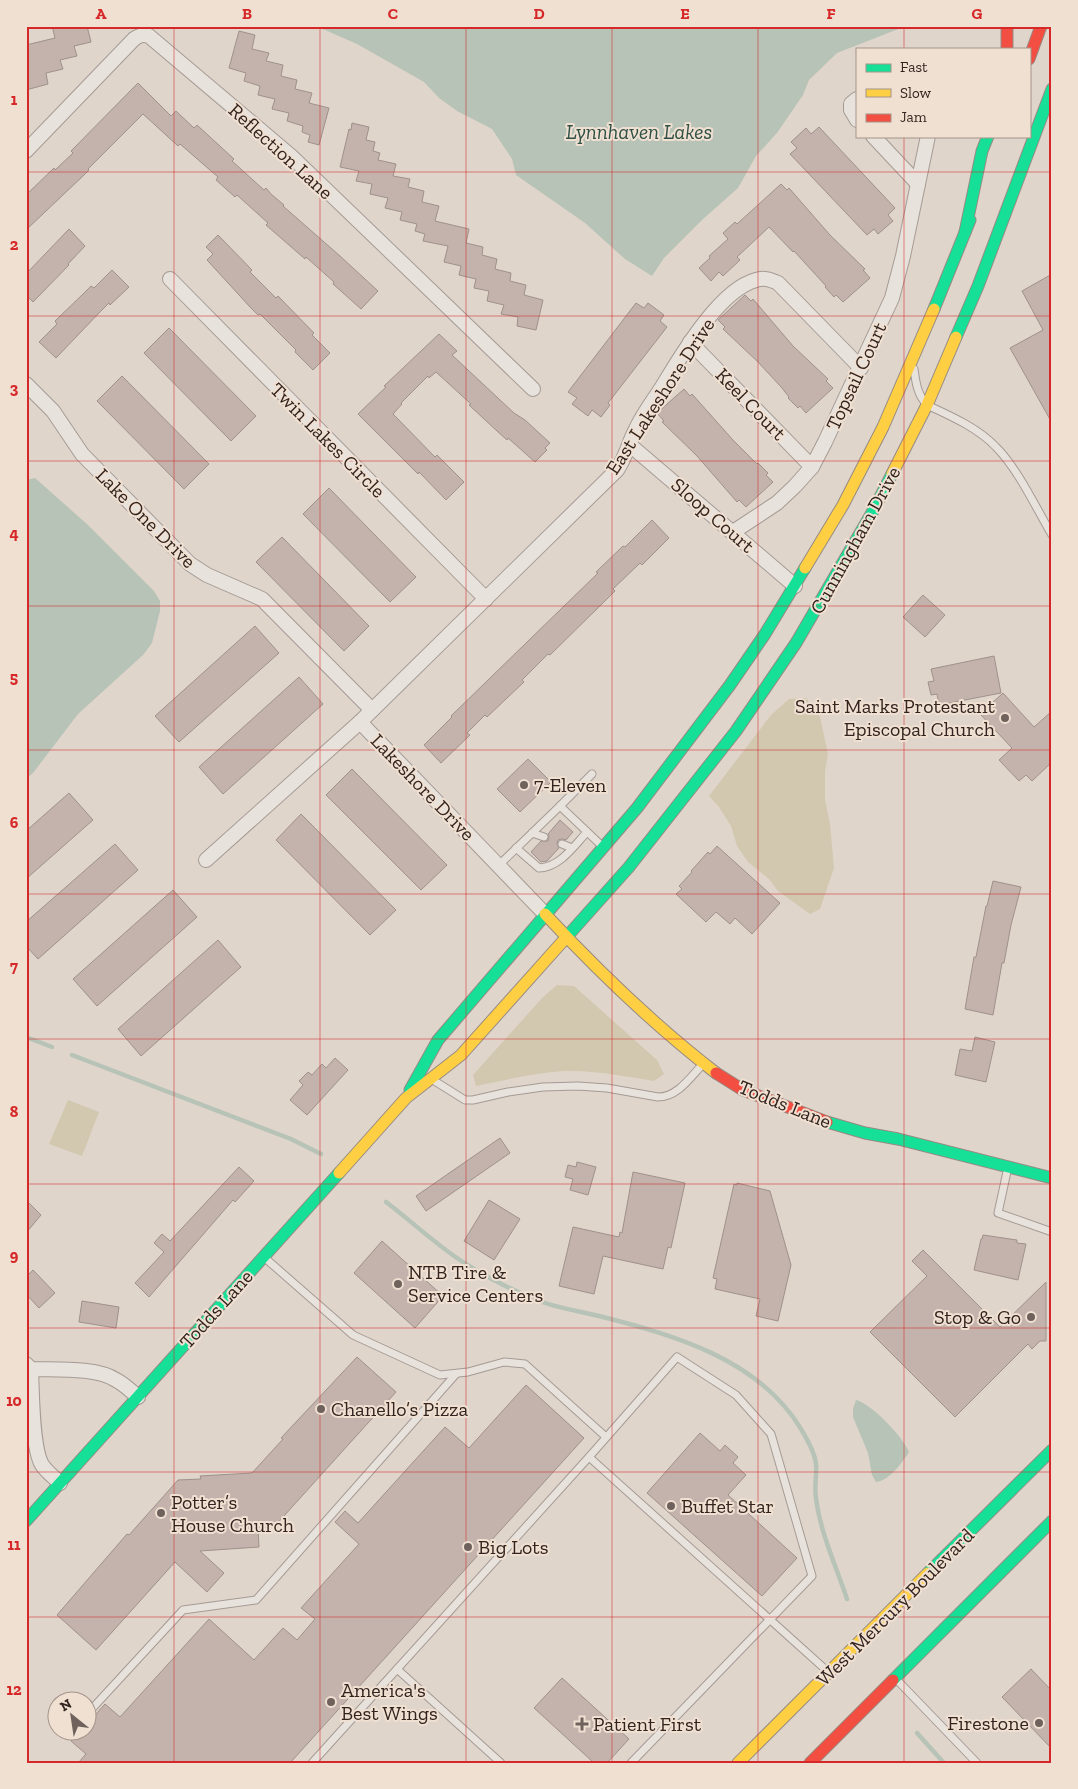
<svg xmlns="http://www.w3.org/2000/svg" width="1078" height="1789" viewBox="0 0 1078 1789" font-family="'Zilla Slab',serif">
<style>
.green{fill:#d1c8af}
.water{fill:#b7c3b7}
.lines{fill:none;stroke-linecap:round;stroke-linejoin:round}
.stream{stroke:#b7c3b7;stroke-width:4.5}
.building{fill:#c3b3ac;stroke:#9f918b}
.lane-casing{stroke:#a59b95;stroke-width:9}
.street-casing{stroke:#a59b95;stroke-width:16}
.fast-casing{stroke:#958b84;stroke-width:13}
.slow-casing{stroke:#958b84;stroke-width:13}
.jam-casing{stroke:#958b84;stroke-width:13}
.lane{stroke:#e8e2dc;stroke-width:7}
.street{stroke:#e8e2dc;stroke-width:14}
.fast{stroke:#16e098;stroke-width:11}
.slow{stroke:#ffcf43;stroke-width:11}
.jam{stroke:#f24e42;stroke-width:11}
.grid{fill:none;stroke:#d62828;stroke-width:1;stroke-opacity:0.55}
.poi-dot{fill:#6f615b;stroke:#f0e0d2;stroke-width:2}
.labels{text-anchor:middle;stroke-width:4;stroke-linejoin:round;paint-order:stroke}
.street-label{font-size:20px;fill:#32231e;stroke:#f0e0d2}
.poi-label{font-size:20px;fill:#32231e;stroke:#f0e0d2;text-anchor:start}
.water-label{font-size:21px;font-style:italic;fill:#2f5045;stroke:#f0e0d2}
.neatline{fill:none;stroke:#d62828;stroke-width:2}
.grid-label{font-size:16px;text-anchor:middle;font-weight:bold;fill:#d62828}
</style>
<rect width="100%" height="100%" fill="#e0d5cb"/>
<g class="green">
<path d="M 806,698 L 820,717 L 828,754 L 825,771 L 825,800 L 830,824 L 834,868 L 820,909 L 810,914 L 778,891 L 769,879 L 748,862 L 737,846 L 731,826 L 719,807 L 709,796 L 771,715 L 789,699 Z"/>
<path d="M 557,985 L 574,986 L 657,1060 L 664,1074 L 654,1081 C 624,1076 594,1070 564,1071 C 535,1073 505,1080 476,1086 L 473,1075 L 543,997 Z"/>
<path d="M 68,1100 L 99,1112 L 82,1156 L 49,1144 Z"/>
</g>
<g class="water">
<path d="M 316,26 L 906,26 L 837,53 L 809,80 L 803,95 L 777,133 L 756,156 L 738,188 L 702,220 L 664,258 L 652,276 L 625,259 L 585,223 L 516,175 L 512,159 L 492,129 L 457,111 L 439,98 L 424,82 L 357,44 Z"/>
<path d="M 35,478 L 88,525 L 154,591 L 160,601 L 160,611 L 152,643 L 143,655 L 78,714 L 33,773 L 26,779 L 26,480 Z"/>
<path d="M 856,1400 C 872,1404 903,1437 909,1452 C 902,1463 889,1481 876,1482 L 872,1475 L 868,1453 L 853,1417 L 853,1409 Z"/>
</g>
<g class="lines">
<g class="stream">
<path d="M 26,1037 L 52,1047"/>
<path d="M 72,1055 L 291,1139 L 321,1154"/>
<path d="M 386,1202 C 410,1220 432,1241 457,1258 C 482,1275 509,1289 537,1300 C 556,1308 579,1311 599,1316 C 674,1335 759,1359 801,1429 C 807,1439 815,1453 816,1464 C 817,1475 814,1487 816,1498 C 820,1532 836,1566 847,1599"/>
<path d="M 917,1733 L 944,1763"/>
</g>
</g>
<g class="building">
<path d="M 52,26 L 87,26 L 91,42 L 74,46 L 77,56 L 60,60 L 63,69 L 46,73 L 48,84 L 26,90 L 26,45 L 55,38 Z"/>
<path d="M 239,31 L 255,35 L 252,49 L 269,53 L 266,61 L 283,65 L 281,76 L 297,80 L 295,89 L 312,93 L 309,103 L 329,108 L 319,145 L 308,142 L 310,135 L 302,132 L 303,126 L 287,121 L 289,113 L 272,109 L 275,99 L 258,95 L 260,86 L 244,81 L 246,73 L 229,68 Z"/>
<path d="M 138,83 L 171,116 L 176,111 L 194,128 L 197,125 L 234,159 L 232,161 L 264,190 L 266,188 L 271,194 L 284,205 L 283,206 L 340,256 L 378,291 L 361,309 L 333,284 L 334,282 L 325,274 L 306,257 L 305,259 L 266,225 L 268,223 L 237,195 L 235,197 L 216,180 L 218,177 L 180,144 L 178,146 L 143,114 L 88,169 L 89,170 L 83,176 L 26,230 L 26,195 L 54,168 L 55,170 L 73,153 L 71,151 Z"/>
<path d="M 352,123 L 369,127 L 366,140 L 375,142 L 373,151 L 380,153 L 378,160 L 396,164 L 393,176 L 410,179 L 408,187 L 424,191 L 422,202 L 439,206 L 435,221 L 469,229 L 466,243 L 483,247 L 482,255 L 497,259 L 495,269 L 511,273 L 510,281 L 526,285 L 524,295 L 543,300 L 536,330 L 517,326 L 518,317 L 501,314 L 504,305 L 487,301 L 489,291 L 474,288 L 476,279 L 459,275 L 461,266 L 444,262 L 448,246 L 423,241 L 425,234 L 415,231 L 417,224 L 400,220 L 402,212 L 385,208 L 388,198 L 370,194 L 372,184 L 356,181 L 359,171 L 340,167 L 349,129 L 351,130 Z"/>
<path d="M 819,127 L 895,208 L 888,215 L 893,221 L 878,234 L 874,229 L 867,235 L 790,154 L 797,148 L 791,142 L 806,128 L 811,134 Z"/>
<path d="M 781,184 L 787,190 L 789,188 L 830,235 L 865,269 L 863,270 L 870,278 L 843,302 L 836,295 L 834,297 L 825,287 L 826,286 L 794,251 L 793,252 L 769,227 L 737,257 L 740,260 L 723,276 L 719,272 L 711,281 L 699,268 L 710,258 L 709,256 L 728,239 L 723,233 L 735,222 L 737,224 Z"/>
<path d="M 69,229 L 85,246 L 68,264 L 69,265 L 33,302 L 26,295 L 26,274 Z"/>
<path d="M 218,235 L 252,270 L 250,272 L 276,298 L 278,296 L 314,333 L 312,335 L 330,353 L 313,370 L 295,352 L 296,350 L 260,314 L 258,315 L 250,307 L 207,260 L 213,254 L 206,247 Z"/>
<path d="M 112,270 L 129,287 L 110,305 L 109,303 L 100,312 L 56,358 L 39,342 L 57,324 L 55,321 L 83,294 L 91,286 L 94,288 Z"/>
<path d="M 1052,274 L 1052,423 L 1010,348 L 1043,330 L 1022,291 Z"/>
<path d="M 745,295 L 751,301 L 753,299 L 793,346 L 828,379 L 826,381 L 833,388 L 806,413 L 800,406 L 798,408 L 788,398 L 789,397 L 782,388 L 758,362 L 723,329 L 725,327 L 718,320 Z"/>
<path d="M 636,303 L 644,308 L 648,303 L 664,315 L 660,321 L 667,327 L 608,403 L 610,405 L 601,417 L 592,410 L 588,416 L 572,404 L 577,398 L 568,392 Z"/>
<path d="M 169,328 L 256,416 L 231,441 L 144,353 Z"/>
<path d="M 439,334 L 457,351 L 452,355 L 514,413 L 525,420 L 550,443 L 545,448 L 547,450 L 535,462 L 508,438 L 507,440 L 497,431 L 469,405 L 471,404 L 436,372 L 429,378 L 428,376 L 401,403 L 402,404 L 393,414 L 435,457 L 437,455 L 464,482 L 446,500 L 419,472 L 418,474 L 358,414 L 386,387 L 384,386 Z"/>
<path d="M 122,376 L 209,464 L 184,489 L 97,401 Z"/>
<path d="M 684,389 L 690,396 L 692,394 L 733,440 L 757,464 L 758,463 L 768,473 L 766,475 L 773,482 L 746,507 L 739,500 L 737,502 L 697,456 L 662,422 L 664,421 L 657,413 Z"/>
<path d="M 329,488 L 416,577 L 390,602 L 303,514 Z"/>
<path d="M 652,520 L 669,538 L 642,565 L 640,563 L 613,589 L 615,591 L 606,600 L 550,655 L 548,654 L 522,680 L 524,682 L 487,717 L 485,715 L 467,733 L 470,735 L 441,763 L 424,745 L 452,717 L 451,716 L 598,573 L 596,572 L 623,546 L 625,547 Z"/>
<path d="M 282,537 L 369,626 L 344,651 L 256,562 Z"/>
<path d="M 923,595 L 945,615 L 925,637 L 903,617 Z"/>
<path d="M 255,626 L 279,653 L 179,742 L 155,716 Z"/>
<path d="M 994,656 L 1001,693 L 939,705 L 937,694 L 931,695 L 928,682 L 934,681 L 931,669 Z"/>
<path d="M 299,677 L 323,704 L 223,794 L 199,767 Z"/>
<path d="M 1003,693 L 1034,727 L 1052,711 L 1052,762 L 1032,781 L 1026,775 L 1019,781 L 999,760 L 1012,748 L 980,714 Z"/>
<path d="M 528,759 L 551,782 L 520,812 L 497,789 Z"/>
<path d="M 352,769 L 447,865 L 421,890 L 326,795 Z"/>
<path d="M 69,793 L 93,820 L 26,879 L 26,831 Z"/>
<path d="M 301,814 L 396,910 L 370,935 L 276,840 Z"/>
<path d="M 560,820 L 573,832 L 566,840 L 562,839 L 558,840 L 557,844 L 559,848 L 547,861 L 541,862 L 531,852 L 541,841 L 548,841 L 549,836 L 548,834 Z"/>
<path d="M 115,844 L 138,870 L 38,959 L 26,946 L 26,922 Z"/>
<path d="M 717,846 L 780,903 L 752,934 L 735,918 L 730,924 L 716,912 L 706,922 L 676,894 L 682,889 L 679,886 L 692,872 L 691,871 L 708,852 L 710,854 Z"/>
<path d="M 993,881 L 1021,887 L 1011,925 L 1004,963 L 1002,963 L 993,1015 L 965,1009 L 974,957 L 976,957 L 986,906 L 987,906 Z"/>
<path d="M 173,890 L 197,917 L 97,1006 L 73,979 Z"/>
<path d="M 218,940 L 241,967 L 141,1056 L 118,1029 Z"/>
<path d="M 975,1037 L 995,1042 L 986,1082 L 955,1075 L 960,1049 L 972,1051 Z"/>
<path d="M 335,1058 L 348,1070 L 307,1115 L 290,1100 L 303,1085 L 299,1081 L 308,1072 L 312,1075 L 322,1064 L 326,1068 Z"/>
<path d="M 500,1138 L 510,1153 L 426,1211 L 416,1196 Z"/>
<path d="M 577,1162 L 596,1167 L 588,1195 L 570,1190 L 573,1179 L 565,1177 L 568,1165 L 576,1167 Z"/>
<path d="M 239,1167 L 254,1181 L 235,1202 L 233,1200 L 149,1297 L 135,1283 L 164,1252 L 154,1243 L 162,1234 L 170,1241 Z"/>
<path d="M 633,1172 L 685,1183 L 671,1248 L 668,1247 L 663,1269 L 603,1256 L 594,1294 L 559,1286 L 573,1227 L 619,1237 L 620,1232 L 622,1233 Z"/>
<path d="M 737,1183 L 770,1191 L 791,1265 L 778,1321 L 756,1316 L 760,1299 L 715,1289 L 717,1279 L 713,1278 L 734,1184 L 737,1185 Z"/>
<path d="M 26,1200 L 41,1215 L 26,1233 Z"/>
<path d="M 489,1200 L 520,1219 L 494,1260 L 464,1241 Z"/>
<path d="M 983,1235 L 1017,1240 L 1017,1243 L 1026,1244 L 1018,1280 L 974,1270 L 981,1239 L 982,1239 Z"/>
<path d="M 382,1241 L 443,1296 L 415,1328 L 354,1273 Z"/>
<path d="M 923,1250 L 1000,1327 L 1046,1282 L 1046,1341 L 1040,1341 L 1032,1349 L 1028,1344 L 955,1417 L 870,1332 L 927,1276 L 912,1261 Z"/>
<path d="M 33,1270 L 55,1293 L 39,1308 L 26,1294 L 26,1277 Z"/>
<path d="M 82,1301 L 119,1307 L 116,1328 L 79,1322 Z"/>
<path d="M 357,1357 L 396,1392 L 274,1527 L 258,1528 L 259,1547 L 200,1551 L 224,1573 L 207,1592 L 175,1562 L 96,1650 L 57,1615 L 127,1534 L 129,1535 L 178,1480 L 201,1479 L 200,1476 L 252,1473 L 283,1439 L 281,1438 Z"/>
<path d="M 526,1385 L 584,1438 L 290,1763 L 78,1763 L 86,1754 L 71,1741 L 80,1732 L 88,1732 L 88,1723 L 105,1704 L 120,1717 L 209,1619 L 254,1660 L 283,1628 L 297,1640 L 315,1619 L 301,1608 L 359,1544 L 335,1522 L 345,1511 L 358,1523 L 445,1427 L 469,1448 Z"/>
<path d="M 700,1433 L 720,1451 L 725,1445 L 738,1457 L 733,1463 L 746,1475 L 728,1495 L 797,1558 L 762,1596 L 647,1493 Z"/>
<path d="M 1031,1669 L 1052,1691 L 1052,1749 L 1002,1697 Z"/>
<path d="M 562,1678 L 629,1739 L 607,1763 L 594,1763 L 534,1708 Z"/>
</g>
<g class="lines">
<g class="lane-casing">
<g id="lane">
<path d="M 914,369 C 916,383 917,394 927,405 C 951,416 978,428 996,447 C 1018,469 1036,508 1052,535"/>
<path d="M 560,806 L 592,774"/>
<path d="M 532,833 L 544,837"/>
<path d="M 562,844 L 572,848"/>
<path d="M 516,848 L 539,868 C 560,867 574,846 587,832"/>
<path d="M 499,865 L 560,806 L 602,846"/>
<path d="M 433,1080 L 465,1100 L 473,1100 L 508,1092 L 543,1087 L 578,1086 L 607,1088 L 658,1097 C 677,1097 689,1079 702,1065"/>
<path d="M 1008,1167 L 998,1213 L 1052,1232"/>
<path d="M 265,1258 L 353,1335 L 440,1375 L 468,1372 L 504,1362 L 525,1364 L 606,1437"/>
<path d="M 589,1457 L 677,1357 L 736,1395 L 771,1434 L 812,1576 L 631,1763"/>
<path d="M 397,1669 L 501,1763"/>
<path d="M 897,1680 L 977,1763"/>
<path d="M 88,1713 L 183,1610 L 256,1600 L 456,1374"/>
<path d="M 312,1763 L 589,1457 L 825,1669"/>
</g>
</g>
<g class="street-casing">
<g id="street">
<path d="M 857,99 L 851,104 L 851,110 L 857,120"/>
<path d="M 873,136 L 918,184"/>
<path d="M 26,151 L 134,39 C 140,35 143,34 149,36 L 291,156 L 533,389"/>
<path d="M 170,279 L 486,599"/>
<path d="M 690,342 L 812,467"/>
<path d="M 26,384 L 53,411 L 82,454 L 190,564 L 207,575 L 262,599 L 372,710"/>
<path d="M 630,445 L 795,586"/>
<path d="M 733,532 L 777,503 L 795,486 L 812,467 L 825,442 L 892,298 L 903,256 L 928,136"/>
<path d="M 360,722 L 545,914"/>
<path d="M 206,860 L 360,722 L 617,470 C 627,455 628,444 636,429 C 643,414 653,401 662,387 C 681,356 719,290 756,280 C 764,277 771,280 778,283 L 861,368"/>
<path d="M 26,1364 L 31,1369 C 55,1370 96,1367 116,1380 C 124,1384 131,1391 138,1397"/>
<path d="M 31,1369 C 32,1392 32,1444 41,1463 C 45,1471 54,1477 60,1483"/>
</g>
</g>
<g class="fast-casing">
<g id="fast">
<path d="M 965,232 L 982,151 L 988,136"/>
<path d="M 934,309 L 970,220"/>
<path d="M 956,337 L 978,286 L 1052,89"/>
<path d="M 563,941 L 629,867 L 736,731 L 796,643 L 873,511 L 892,474"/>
<path d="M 410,1090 L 438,1040 L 637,808 L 730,685 L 765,634 L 805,568"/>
<path d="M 827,1122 L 865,1133 L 898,1139 L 1052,1178"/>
<path d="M 26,1521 L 339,1173"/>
<path d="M 928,1573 L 1052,1450"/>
<path d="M 893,1680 L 1052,1521"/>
</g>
</g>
<g class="slow-casing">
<g id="slow">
<path d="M 892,474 L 927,405 L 956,337"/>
<path d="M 805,568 L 843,505 L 883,427 L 934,309"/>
<path d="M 545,914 C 598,971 654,1025 716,1073"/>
<path d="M 339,1173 L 406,1098 L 461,1055 L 563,941"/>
<path d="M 738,1763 L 928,1573"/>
</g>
</g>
<g class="jam-casing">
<g id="jam">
<path d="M 1007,26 L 1007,49"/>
<path d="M 1029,59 L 1041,26"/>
<path d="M 716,1073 L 743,1090 L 827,1122"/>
<path d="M 810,1763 L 893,1680"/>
</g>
</g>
<use href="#lane" class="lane"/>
<use href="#street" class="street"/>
<use href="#fast" class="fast"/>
<use href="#slow" class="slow"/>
<use href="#jam" class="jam"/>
</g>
<path class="grid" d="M 174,26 L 174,1763M 320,26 L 320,1763M 466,26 L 466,1763M 612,26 L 612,1763M 758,26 L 758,1763M 904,26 L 904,49M 904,136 L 904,1763M 26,172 L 1052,172M 26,316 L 1052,316M 26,461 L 1052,461M 26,606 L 1052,606M 26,750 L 1052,750M 26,894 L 1052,894M 26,1039 L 1052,1039M 26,1184 L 1052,1184M 26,1328 L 1052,1328M 26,1472 L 1052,1472M 26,1617 L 1052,1617"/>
<g class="poi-dot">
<circle cx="1005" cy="718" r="5"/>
<circle cx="524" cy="785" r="5"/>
<circle cx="398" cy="1284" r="5"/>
<circle cx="1031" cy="1317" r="5"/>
<circle cx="321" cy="1409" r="5"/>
<circle cx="671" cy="1506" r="5"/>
<circle cx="161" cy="1513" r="5"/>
<circle cx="468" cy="1547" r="5"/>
<circle cx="331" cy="1702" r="5"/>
<circle cx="1039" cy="1723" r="5"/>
<path d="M579.5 1716.5h5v5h5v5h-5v5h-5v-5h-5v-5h5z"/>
</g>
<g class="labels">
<g class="street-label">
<text transform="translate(281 151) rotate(42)" y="7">Reflection Lane</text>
<text transform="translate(856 376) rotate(-65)" y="7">Topsail Court</text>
<text transform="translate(660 396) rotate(-57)" y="7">East Lakeshore Drive</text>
<text transform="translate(751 404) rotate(46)" y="7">Keel Court</text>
<text transform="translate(328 440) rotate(45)" y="7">Twin Lakes Circle</text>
<text transform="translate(713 515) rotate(41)" y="7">Sloop Court</text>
<text transform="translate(146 518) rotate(45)" y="7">Lake One Drive</text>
<text transform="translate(855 540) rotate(-61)" y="7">Cunningham Drive</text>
<text transform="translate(423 787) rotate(46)" y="7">Lakeshore Drive</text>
<text transform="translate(785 1104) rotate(22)" y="7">Todds Lane</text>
<text transform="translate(216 1309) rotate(-48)" y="7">Todds Lane</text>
<text transform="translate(895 1607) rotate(-45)" y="7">West Mercury Boulevard</text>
</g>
<g class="poi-label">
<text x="995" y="713" text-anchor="end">Saint Marks Protestant<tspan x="995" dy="23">Episcopal Church</tspan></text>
<text x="534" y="792">7-Eleven</text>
<text x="408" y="1279">NTB Tire &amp;<tspan x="408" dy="23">Service Centers</tspan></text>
<text x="1021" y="1324" text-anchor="end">Stop &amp; Go</text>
<text x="331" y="1416">Chanello’s Pizza</text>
<text x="171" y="1509">Potter’s<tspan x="171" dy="23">House Church</tspan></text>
<text x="681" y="1513">Buffet Star</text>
<text x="478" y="1554">Big Lots</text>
<text x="341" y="1697">America's<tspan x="341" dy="23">Best Wings</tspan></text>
<text x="1029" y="1730" text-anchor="end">Firestone</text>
<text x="593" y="1731">Patient First</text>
</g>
<g class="water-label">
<text x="639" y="139">Lynnhaven Lakes</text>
</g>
</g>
<rect width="1078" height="1789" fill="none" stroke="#f0e0d2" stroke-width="55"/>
<rect x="856" y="48" width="175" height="90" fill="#f0e0d2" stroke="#a4948a"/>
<rect x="866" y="64" width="25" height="8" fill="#16e098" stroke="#a4948a"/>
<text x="900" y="72" font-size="15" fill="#32231e">Fast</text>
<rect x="866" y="89" width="25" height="8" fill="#ffcf43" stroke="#a4948a"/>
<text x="900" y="98" font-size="15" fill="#32231e">Slow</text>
<rect x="866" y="114" width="25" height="8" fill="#f24e42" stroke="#a4948a"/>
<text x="900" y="122" font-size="15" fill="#32231e">Jam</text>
<g transform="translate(72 1716) rotate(330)"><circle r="24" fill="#f0e0d2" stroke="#a4948a"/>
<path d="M0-4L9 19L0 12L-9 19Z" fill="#6f615b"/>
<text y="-8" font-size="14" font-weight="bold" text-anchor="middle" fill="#32231e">N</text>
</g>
<rect x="28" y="28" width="1022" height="1734" class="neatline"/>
<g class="grid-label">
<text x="101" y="19">A</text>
<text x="247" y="19">B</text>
<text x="393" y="19">C</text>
<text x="539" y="19">D</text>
<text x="685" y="19">E</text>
<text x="831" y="19">F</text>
<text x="977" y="19">G</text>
<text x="14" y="105">1</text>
<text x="14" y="250">2</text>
<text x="14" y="394">3</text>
<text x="14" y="539">4</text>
<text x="14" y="683">5</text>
<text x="14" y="828">6</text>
<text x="14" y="972">7</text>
<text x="14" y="1117">8</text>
<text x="14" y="1261">9</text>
<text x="14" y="1406">10</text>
<text x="14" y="1550">11</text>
<text x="14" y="1695">12</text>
</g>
</svg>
